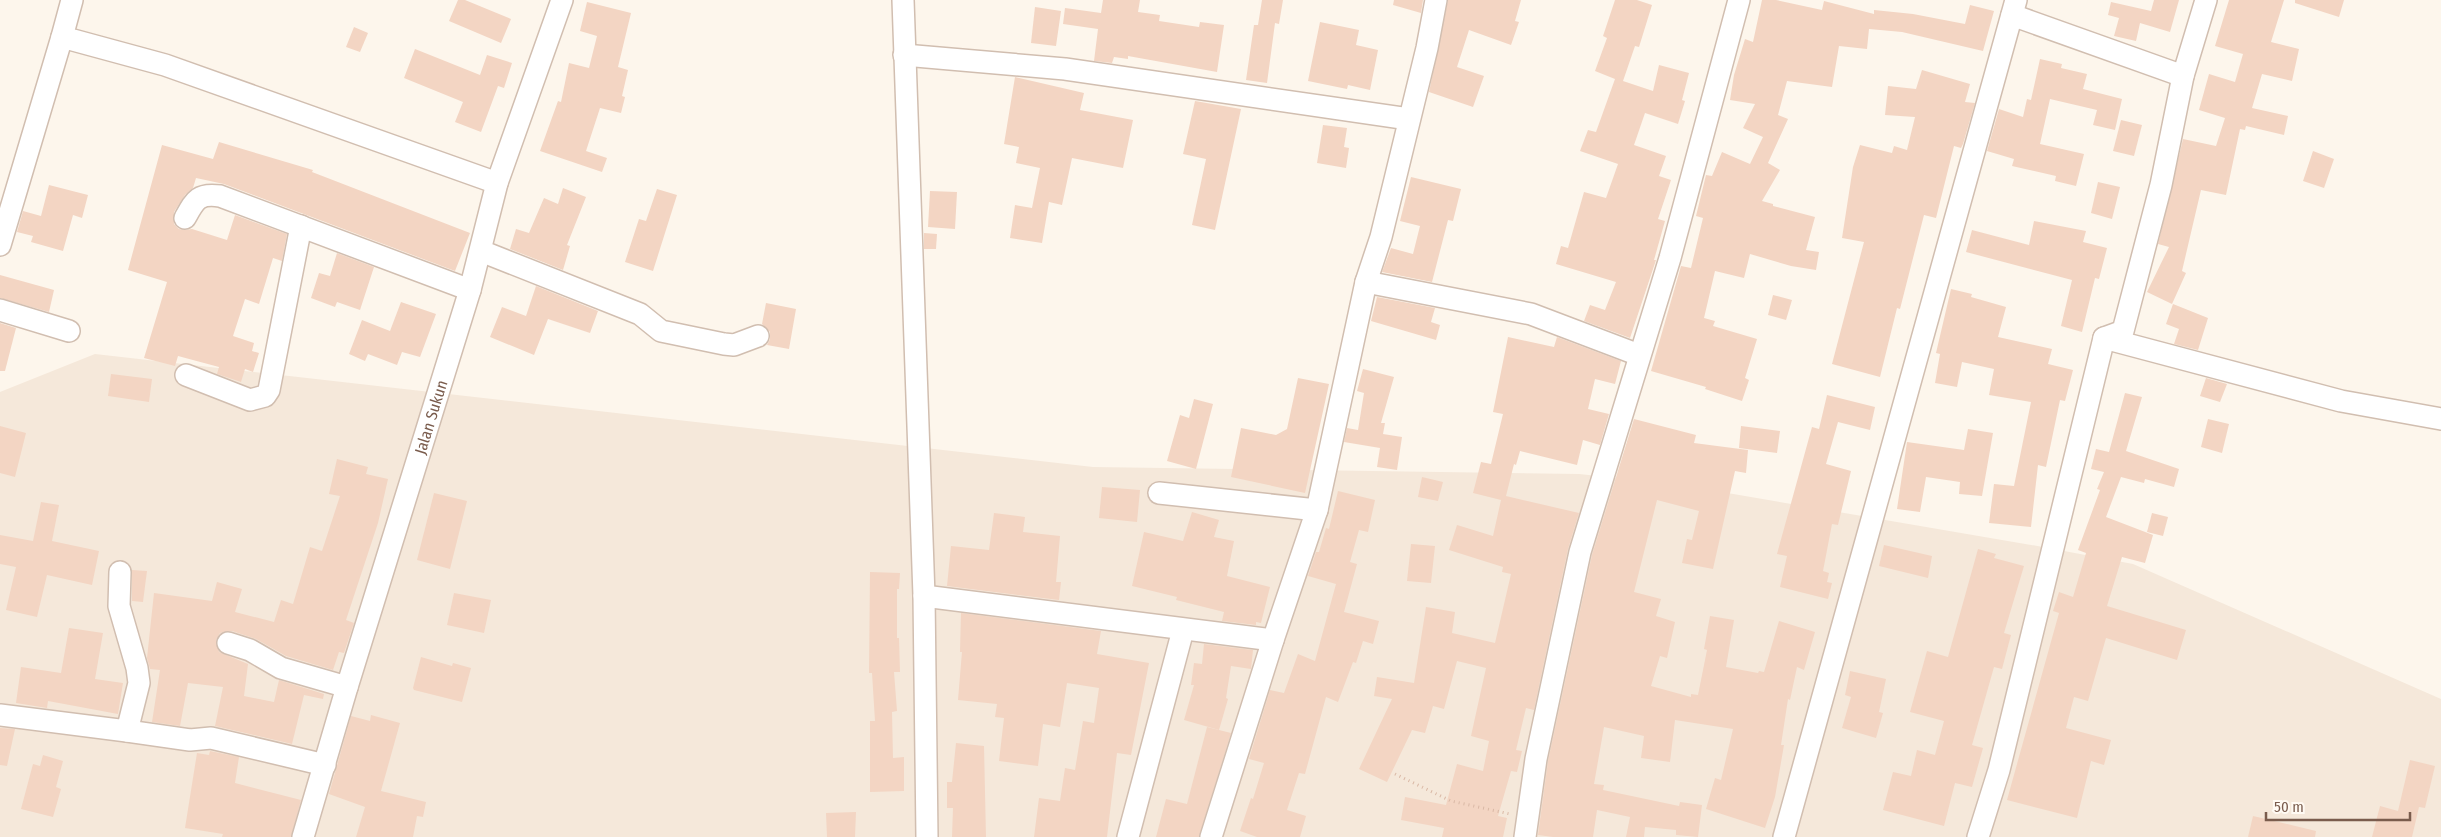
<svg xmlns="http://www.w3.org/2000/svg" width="2441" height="837" viewBox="0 0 2441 837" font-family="'Fira Sans Condensed',sans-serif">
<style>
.residential{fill:#f5e8da}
.building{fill:#f3d5c3}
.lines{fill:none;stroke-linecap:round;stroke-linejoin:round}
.minor-casing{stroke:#d1beb0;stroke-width:24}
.path{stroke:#d9b8a5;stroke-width:3;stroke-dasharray:1 4;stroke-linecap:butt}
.minor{stroke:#fff;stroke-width:21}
.labels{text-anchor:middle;stroke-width:4.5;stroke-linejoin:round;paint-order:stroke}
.street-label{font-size:16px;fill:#7a5c4d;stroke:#fffaf3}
</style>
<rect width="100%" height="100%" fill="#fdf6ec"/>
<path class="residential" d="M 95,354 L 1093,467 L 1579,474 L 1675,484 L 2043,547 L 2133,564 L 2441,699 L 2441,837 L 0,837 L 0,392 Z"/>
<g class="building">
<path d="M 458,0 L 465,0 L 511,19 L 501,43 L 449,21 Z"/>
<path d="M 1103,0 L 1140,0 L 1138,12 L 1160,15 L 1159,21 L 1199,27 L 1200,22 L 1224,25 L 1217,72 L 1128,56 L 1128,59 L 1114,57 L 1112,63 L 1094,61 L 1098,29 L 1063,24 L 1065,8 L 1101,13 Z"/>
<path d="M 1262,0 L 1283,0 L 1279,24 L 1275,23 L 1267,83 L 1246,80 L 1254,25 L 1258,25 Z"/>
<path d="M 1394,0 L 1423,0 L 1421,13 L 1393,5 Z"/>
<path d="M 1448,0 L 1521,0 L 1515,21 L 1519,22 L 1511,45 L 1469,30 L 1457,67 L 1484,76 L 1473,107 L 1429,92 Z"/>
<path d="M 1615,0 L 1637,0 L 1652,5 L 1639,47 L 1635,46 L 1623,81 L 1653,91 L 1659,65 L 1689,73 L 1682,100 L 1685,101 L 1678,124 L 1645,113 L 1634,145 L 1666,156 L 1659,176 L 1671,180 L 1658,219 L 1665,221 L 1654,260 L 1656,260 L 1630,338 L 1584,321 L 1590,305 L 1605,310 L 1616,282 L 1556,264 L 1561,246 L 1568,248 L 1584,192 L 1606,198 L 1618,164 L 1580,151 L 1588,130 L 1596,132 L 1615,79 L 1595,71 L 1607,38 L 1603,36 Z"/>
<path d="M 1762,0 L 1776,0 L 1822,10 L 1824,1 L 1874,14 L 1874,10 L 1913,14 L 1965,24 L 1970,5 L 1994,11 L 1983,51 L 1902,32 L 1869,29 L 1867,49 L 1839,46 L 1832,87 L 1787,81 L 1778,115 L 1788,119 L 1768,163 L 1780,170 L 1762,201 L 1773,204 L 1773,206 L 1815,217 L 1806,250 L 1819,252 L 1816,270 L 1791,266 L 1750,254 L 1744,278 L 1715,271 L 1704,318 L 1715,321 L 1713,326 L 1757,339 L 1745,378 L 1749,380 L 1742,401 L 1705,389 L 1706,387 L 1651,371 L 1681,266 L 1691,268 L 1703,218 L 1696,216 L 1706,175 L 1712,176 L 1722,152 L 1750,164 L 1763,137 L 1743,128 L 1755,104 L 1730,100 L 1734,75 L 1745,39 L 1753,42 Z"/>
<path d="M 2154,0 L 2179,0 L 2170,32 L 2140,23 L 2136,41 L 2114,36 L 2119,18 L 2108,15 L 2111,2 L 2151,11 Z"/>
<path d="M 2229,0 L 2284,0 L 2271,42 L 2299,49 L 2292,81 L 2262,74 L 2252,108 L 2288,116 L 2284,135 L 2246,126 L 2245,130 L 2240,129 L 2226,195 L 2201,190 L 2182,271 L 2186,273 L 2172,304 L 2147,292 L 2169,247 L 2158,244 L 2183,139 L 2216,146 L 2225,118 L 2199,110 L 2209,74 L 2235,82 L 2243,54 L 2215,46 Z"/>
<path d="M 2295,0 L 2344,0 L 2339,17 L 2295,3 Z"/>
<path d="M 587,2 L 631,13 L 618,67 L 628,70 L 622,96 L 625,97 L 621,113 L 600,108 L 586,151 L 607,158 L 602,172 L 540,151 L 558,101 L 561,102 L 569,63 L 589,68 L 597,36 L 580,31 Z"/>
<path d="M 1035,7 L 1061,11 L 1056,46 L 1031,43 Z"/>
<path d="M 1320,22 L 1359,30 L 1356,45 L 1378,50 L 1370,90 L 1348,85 L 1347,89 L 1308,81 Z"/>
<path d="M 354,27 L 368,33 L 360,52 L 346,47 Z"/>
<path d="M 415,49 L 480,75 L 487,55 L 512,63 L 504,88 L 498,86 L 481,132 L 455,122 L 463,102 L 404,78 Z"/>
<path d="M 2040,59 L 2062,64 L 2061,68 L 2087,74 L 2083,89 L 2122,99 L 2115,130 L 2093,125 L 2097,110 L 2050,99 L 2040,144 L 2084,154 L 2076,186 L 2055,181 L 2056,176 L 2012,166 L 2014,159 L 1987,151 L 1999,109 L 2023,117 L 2027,99 L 2031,100 Z"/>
<path d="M 1922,70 L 1970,84 L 1965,102 L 1975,103 L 1963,144 L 1961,148 L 1954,146 L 1936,218 L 1924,215 L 1900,309 L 1897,308 L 1880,377 L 1832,364 L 1864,242 L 1842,238 L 1853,167 L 1860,145 L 1892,153 L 1894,146 L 1907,150 L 1915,117 L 1885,115 L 1888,86 L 1916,89 Z"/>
<path d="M 1015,77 L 1084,93 L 1080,110 L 1133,120 L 1123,168 L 1072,158 L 1062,205 L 1049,202 L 1042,243 L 1010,238 L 1015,205 L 1032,208 L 1040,168 L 1016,163 L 1019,147 L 1004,144 Z"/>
<path d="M 1195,101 L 1241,109 L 1215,230 L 1192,225 L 1206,159 L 1183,154 Z"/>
<path d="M 2121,120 L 2142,125 L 2134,156 L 2113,151 Z"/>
<path d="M 1323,125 L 1347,128 L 1344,147 L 1349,148 L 1346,168 L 1317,163 Z"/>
<path d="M 219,142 L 313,170 L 312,172 L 470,233 L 455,271 L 224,184 L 196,178 L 193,188 L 185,195 L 174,212 L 174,224 L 179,229 L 185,230 L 192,229 L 227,240 L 235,215 L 287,234 L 282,261 L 273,258 L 259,304 L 245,299 L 233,336 L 254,343 L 252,351 L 259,353 L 253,372 L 245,369 L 241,382 L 217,374 L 219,367 L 178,356 L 175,366 L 144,358 L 167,282 L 128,270 L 162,145 L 213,159 Z"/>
<path d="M 2313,151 L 2334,159 L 2324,188 L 2303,181 Z"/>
<path d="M 1411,177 L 1461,189 L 1453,221 L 1448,220 L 1432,282 L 1382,272 L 1391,248 L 1413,254 L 1420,226 L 1400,221 Z"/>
<path d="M 2098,182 L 2120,187 L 2112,219 L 2091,213 Z"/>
<path d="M 49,185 L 88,195 L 82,218 L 73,215 L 63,251 L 31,242 L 33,236 L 17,232 L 23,211 L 41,216 Z"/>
<path d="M 563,188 L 586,197 L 567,245 L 570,246 L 563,270 L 510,249 L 516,229 L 529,233 L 544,198 L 558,204 Z"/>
<path d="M 657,189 L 677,195 L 653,271 L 625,262 L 639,219 L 646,221 Z"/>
<path d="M 930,191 L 957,192 L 955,229 L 928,227 Z"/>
<path d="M 2034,221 L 2086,231 L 2083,242 L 2107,248 L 2099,279 L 2095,278 L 2082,332 L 2061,326 L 2072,280 L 1966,252 L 1972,230 L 2029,245 Z"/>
<path d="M 924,233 L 937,234 L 936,249 L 924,249 Z"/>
<path d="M 337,253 L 374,267 L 360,310 L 337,302 L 335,307 L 311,298 L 319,273 L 330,276 Z"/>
<path d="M 0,275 L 54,290 L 49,312 L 0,298 Z"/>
<path d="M 536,286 L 598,311 L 590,333 L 548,319 L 534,355 L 490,337 L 502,307 L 526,316 Z"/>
<path d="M 1951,289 L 1972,294 L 1971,297 L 2006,307 L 1998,337 L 2052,349 L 2048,364 L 2073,370 L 2065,401 L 2060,400 L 2046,467 L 2038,465 L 2031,527 L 1989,523 L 1994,484 L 2014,486 L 2031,402 L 1989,395 L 1994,369 L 1962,362 L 1957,387 L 1935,383 L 1940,354 L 1936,353 Z"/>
<path d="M 1773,295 L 1792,300 L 1786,320 L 1768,315 Z"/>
<path d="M 1377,297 L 1435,308 L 1431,322 L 1440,325 L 1436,340 L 1371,321 Z"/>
<path d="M 401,302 L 436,314 L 420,357 L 402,352 L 397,365 L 368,354 L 365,361 L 349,354 L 362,320 L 390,331 Z"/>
<path d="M 766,303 L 796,309 L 789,349 L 767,345 L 770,339 L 770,332 L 762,324 Z"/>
<path d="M 2173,304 L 2208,318 L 2198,350 L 2174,344 L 2179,329 L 2166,324 Z"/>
<path d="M 0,323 L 16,328 L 5,371 L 0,371 Z"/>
<path d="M 1508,337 L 1554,347 L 1557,337 L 1621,361 L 1615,384 L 1595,379 L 1588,409 L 1609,414 L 1600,445 L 1583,440 L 1577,465 L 1520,451 L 1516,465 L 1514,464 L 1506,496 L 1579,513 L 1568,549 L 1534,710 L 1526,708 L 1516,750 L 1522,751 L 1517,772 L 1511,771 L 1498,816 L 1507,818 L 1503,837 L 1442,837 L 1444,828 L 1401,820 L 1405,797 L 1446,805 L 1457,764 L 1483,771 L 1489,741 L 1471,736 L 1486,668 L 1457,661 L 1444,709 L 1433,706 L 1425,733 L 1412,730 L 1387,782 L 1359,769 L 1392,699 L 1374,696 L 1377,677 L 1414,683 L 1426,607 L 1455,612 L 1452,633 L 1495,643 L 1511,574 L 1502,572 L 1503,567 L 1449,550 L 1457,525 L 1493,536 L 1501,500 L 1473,493 L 1481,462 L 1491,464 L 1503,414 L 1493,412 Z"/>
<path d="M 1363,369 L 1394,377 L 1381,423 L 1385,423 L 1383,434 L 1402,437 L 1397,470 L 1377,467 L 1380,448 L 1344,442 L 1347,428 L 1358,430 L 1364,393 L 1357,391 Z"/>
<path d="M 111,374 L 152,379 L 149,402 L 108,396 Z"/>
<path d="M 1298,378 L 1329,384 L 1305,493 L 1231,477 L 1241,428 L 1276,435 L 1287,429 Z"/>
<path d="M 2206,378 L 2227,384 L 2220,402 L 2200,396 Z"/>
<path d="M 2125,393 L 2142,397 L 2126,451 L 2179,469 L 2174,487 L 2145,479 L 2144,483 L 2121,477 L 2106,517 L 2153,535 L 2145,563 L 2122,557 L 2107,606 L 2186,630 L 2177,660 L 2106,638 L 2088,701 L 2074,697 L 2066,728 L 2111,740 L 2104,765 L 2091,761 L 2077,818 L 2007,800 L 2059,613 L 2053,611 L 2059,592 L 2073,597 L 2086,553 L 2078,550 L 2100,490 L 2097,489 L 2104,472 L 2091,469 L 2096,449 L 2109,452 Z"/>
<path d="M 1827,395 L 1875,407 L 1870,430 L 1838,422 L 1826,464 L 1851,471 L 1838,525 L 1832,524 L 1823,571 L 1829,573 L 1827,582 L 1832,583 L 1828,599 L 1780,587 L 1787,556 L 1777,554 L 1812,427 L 1819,429 Z"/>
<path d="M 1194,399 L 1213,404 L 1196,469 L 1167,461 L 1180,415 L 1189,418 Z"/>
<path d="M 1634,419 L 1696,435 L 1694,443 L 1748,450 L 1746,473 L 1735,471 L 1713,569 L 1682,563 L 1687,539 L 1692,540 L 1699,511 L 1657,500 L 1634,592 L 1661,599 L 1656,616 L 1675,622 L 1667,658 L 1660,656 L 1651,686 L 1691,697 L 1691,694 L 1698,695 L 1707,650 L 1704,649 L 1710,616 L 1734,620 L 1726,667 L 1758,673 L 1759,671 L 1764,672 L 1779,621 L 1815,632 L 1804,670 L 1797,667 L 1790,700 L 1788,699 L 1781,745 L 1784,745 L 1775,797 L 1765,828 L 1706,809 L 1715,778 L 1721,780 L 1733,729 L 1675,720 L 1670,762 L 1641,758 L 1644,736 L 1604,727 L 1594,784 L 1604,785 L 1603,790 L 1679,806 L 1680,802 L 1702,805 L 1698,837 L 1676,835 L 1676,830 L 1645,827 L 1644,837 L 1626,837 L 1630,817 L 1597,810 L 1593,837 L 1553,837 L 1538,835 L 1548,761 L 1592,555 Z"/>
<path d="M 2208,419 L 2229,424 L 2222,453 L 2201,447 Z"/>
<path d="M 0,426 L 26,433 L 15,477 L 0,473 Z"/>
<path d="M 1741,426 L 1780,431 L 1777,453 L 1739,448 Z"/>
<path d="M 1968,429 L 1993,433 L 1982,496 L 1959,494 L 1960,482 L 1926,477 L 1920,512 L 1897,509 L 1907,442 L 1964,450 Z"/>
<path d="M 337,459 L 368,467 L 366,474 L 388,479 L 378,523 L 346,620 L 354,623 L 344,653 L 339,652 L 333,670 L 286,656 L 256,639 L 232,631 L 220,633 L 216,640 L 219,652 L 248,664 L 244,696 L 274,702 L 279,680 L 324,694 L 323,699 L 304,695 L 292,744 L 215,726 L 223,687 L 188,683 L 180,726 L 152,722 L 160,670 L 150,669 L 147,658 L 154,593 L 212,601 L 217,582 L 242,589 L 235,612 L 274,622 L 281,600 L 293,604 L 310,547 L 322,551 L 340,496 L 329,494 Z"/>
<path d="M 1422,477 L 1443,482 L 1438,501 L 1418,497 Z"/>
<path d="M 1102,487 L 1140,490 L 1137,522 L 1099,518 Z"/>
<path d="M 1338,491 L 1375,500 L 1368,532 L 1359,530 L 1350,562 L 1357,564 L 1344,612 L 1379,621 L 1373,644 L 1363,641 L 1356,663 L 1353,662 L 1338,702 L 1326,697 L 1305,774 L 1299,773 L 1287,810 L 1306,816 L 1300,837 L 1257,837 L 1240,831 L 1251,798 L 1253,799 L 1264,763 L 1249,759 L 1270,690 L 1284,693 L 1298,654 L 1315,661 L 1336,584 L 1308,576 L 1316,552 L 1319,552 L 1326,528 L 1329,529 Z"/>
<path d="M 434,493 L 467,501 L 450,569 L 417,560 Z"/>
<path d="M 41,502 L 59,505 L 52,541 L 99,551 L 92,585 L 47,575 L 37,617 L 6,610 L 16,567 L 0,564 L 0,535 L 33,541 Z"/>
<path d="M 1192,512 L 1219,520 L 1214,537 L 1234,541 L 1227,576 L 1270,587 L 1261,623 L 1256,622 L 1256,625 L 1222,621 L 1224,612 L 1176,600 L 1177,597 L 1132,586 L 1144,532 L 1183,541 Z"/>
<path d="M 994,513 L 1025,517 L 1023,532 L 1060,536 L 1056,582 L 1061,582 L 1059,600 L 947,586 L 951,546 L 989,550 Z"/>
<path d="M 2152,513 L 2168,517 L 2163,536 L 2147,532 Z"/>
<path d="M 1411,544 L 1435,546 L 1431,583 L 1407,581 Z"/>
<path d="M 1884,545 L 1932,556 L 1928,578 L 1879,566 Z"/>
<path d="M 1978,549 L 1996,554 L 1994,558 L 2024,566 L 2004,633 L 2011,635 L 2002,669 L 1994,667 L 1972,745 L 1983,748 L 1972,787 L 1955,783 L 1944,826 L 1883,810 L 1893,772 L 1911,776 L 1917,750 L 1935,755 L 1944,721 L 1910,712 L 1927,651 L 1948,657 Z"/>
<path d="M 132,570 L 147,571 L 143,602 L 132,601 Z"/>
<path d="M 870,572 L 900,573 L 899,589 L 897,589 L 897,638 L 899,638 L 900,672 L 894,672 L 897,711 L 892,712 L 893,758 L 904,757 L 904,791 L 870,792 L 870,721 L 875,721 L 872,673 L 869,673 Z"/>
<path d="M 454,593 L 491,600 L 484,633 L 447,625 Z"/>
<path d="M 961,613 L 1101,631 L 1097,654 L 1149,663 L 1131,755 L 1117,753 L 1107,837 L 1034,837 L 1039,798 L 1060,801 L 1065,768 L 1075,770 L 1083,721 L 1094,723 L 1099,688 L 1067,683 L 1060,727 L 1043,724 L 1038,766 L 999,761 L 1004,718 L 995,717 L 997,704 L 958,700 L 962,652 L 960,652 Z"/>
<path d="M 69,628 L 103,633 L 95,679 L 123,683 L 118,714 L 48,701 L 47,708 L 16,703 L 21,667 L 61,673 Z"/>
<path d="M 1204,644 L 1253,650 L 1251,669 L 1231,666 L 1226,698 L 1228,699 L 1219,730 L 1184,720 L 1194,685 L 1191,685 L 1194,663 L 1202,664 Z"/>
<path d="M 421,657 L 452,666 L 453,663 L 471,668 L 462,702 L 414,690 L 413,688 Z"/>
<path d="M 1850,671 L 1886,679 L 1879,712 L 1883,713 L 1876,738 L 1842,728 L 1851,697 L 1845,695 Z"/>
<path d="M 371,715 L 400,723 L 381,791 L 426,802 L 423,817 L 417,816 L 413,837 L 356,837 L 365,807 L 329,794 L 351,716 L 370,721 Z"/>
<path d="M 1207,727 L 1231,733 L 1199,837 L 1156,837 L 1166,799 L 1187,804 Z"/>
<path d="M 0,728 L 15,729 L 7,766 L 0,765 Z"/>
<path d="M 956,743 L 984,746 L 986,837 L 952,837 L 953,808 L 947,808 L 947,782 L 952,782 Z"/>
<path d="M 210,751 L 239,757 L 235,783 L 301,800 L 291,837 L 222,837 L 223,834 L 185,828 L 197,753 L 209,755 Z"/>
<path d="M 43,755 L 63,761 L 56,787 L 61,789 L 53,817 L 21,809 L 33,764 L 40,766 Z"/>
<path d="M 2410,760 L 2435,766 L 2425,808 L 2419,807 L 2412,837 L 2372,837 L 2380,806 L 2398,811 Z"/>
<path d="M 856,812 L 855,837 L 827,837 L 826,813 Z"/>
<path d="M 2253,816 L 2316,831 L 2315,837 L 2248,837 Z"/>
</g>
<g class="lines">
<g class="minor-casing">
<g id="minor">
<path d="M 72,0 L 62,37 L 165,65 L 497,183"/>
<path d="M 903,0 L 924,596 L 927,837"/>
<path d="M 2012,15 L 2183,76"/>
<path d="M 904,55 L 1065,69 L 1409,119"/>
<path d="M 185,218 C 195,200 198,193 220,196 L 470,290"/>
<path d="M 0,245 L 62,37"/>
<path d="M 481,251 L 640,314 L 661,331 L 724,344 L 734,345 L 758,336"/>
<path d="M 1366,282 L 1531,314 L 1639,355"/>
<path d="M 0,310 L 69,331"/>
<path d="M 2104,338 L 2341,401 L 2441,419"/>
<path d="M 186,375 L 250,400 L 265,396 L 269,390 L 301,226"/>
<path d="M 1159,493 L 1317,510"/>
<path d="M 924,596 L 1273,640 L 1317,510 L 1366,282 L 1381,237 L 1427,48 L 1436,0"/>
<path d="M 228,643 L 250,650 L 281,668 L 347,687"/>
<path d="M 0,715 L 127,731 L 139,683 L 137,668 L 119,606 L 120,572"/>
<path d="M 127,731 L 190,740 L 211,738 L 325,765"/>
<path id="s1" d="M 303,837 L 347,687 L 470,290 L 497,183 L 562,0"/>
<path d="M 1128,837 L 1183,630"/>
<path d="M 1211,837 L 1273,640"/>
<path d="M 1525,837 L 1536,759 L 1580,552 L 1670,258 L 1739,0"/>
<path d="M 1784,837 L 2016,0"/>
<path d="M 1978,837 L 1999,770 L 2104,338 L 2123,331 L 2161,185 L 2183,76 L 2206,0"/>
</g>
</g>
<path class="path" d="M 1395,774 L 1451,801 L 1510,814"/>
<use href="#minor" class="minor"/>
</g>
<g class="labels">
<g class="street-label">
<text dy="6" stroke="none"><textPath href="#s1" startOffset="439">Jalan Sukun</textPath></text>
</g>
</g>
<path d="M2266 812v8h144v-8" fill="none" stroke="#7a5c4d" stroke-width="2.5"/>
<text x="2274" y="812" font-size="15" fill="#7a5c4d" stroke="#fffaf3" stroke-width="4" paint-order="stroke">50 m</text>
</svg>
